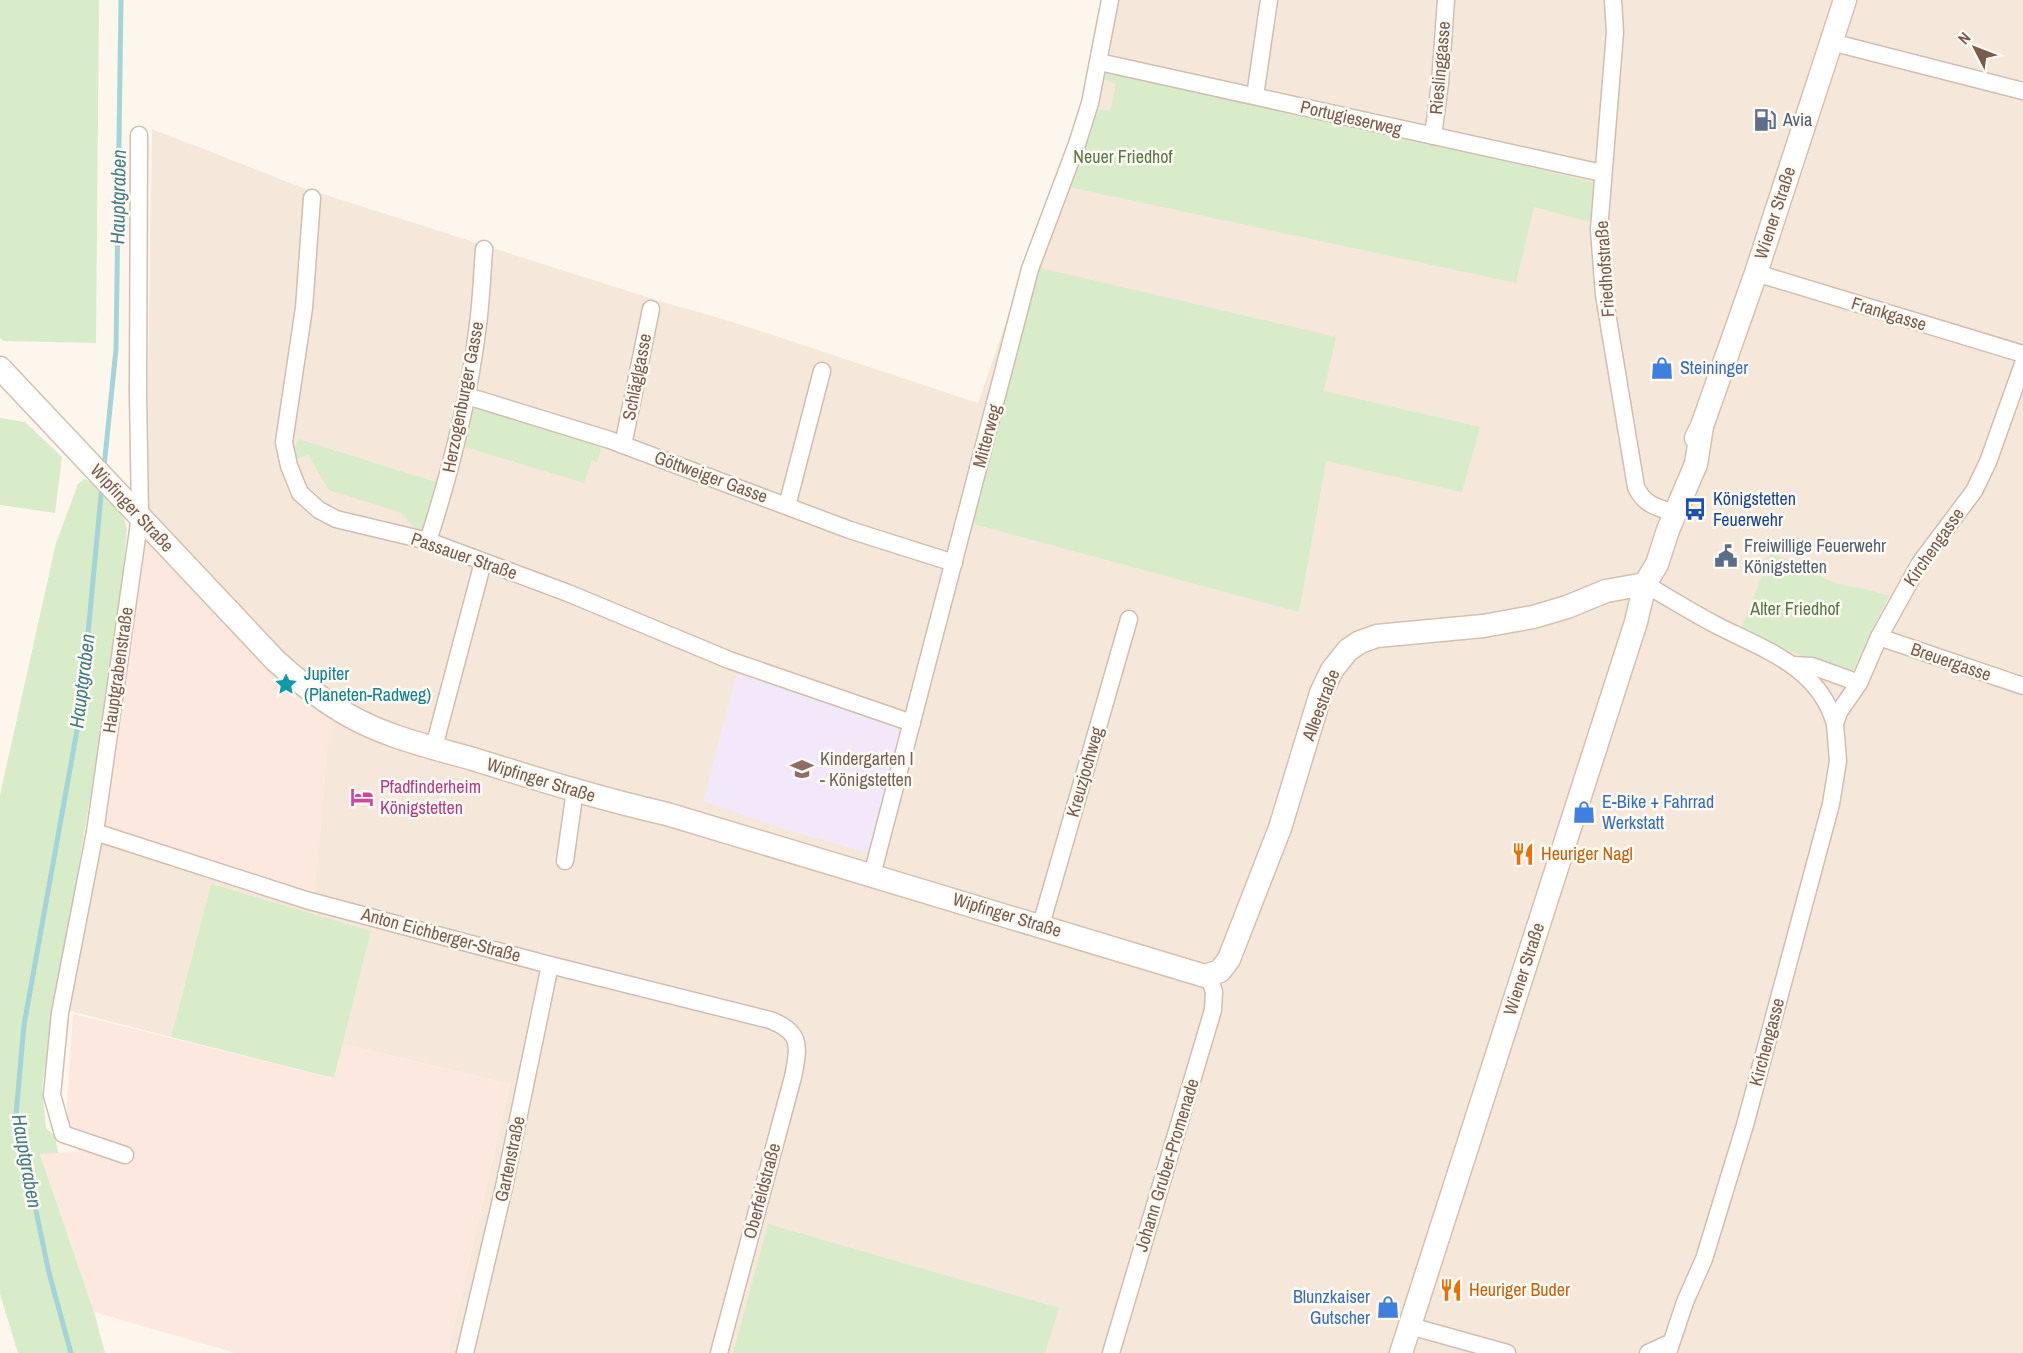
<svg xmlns="http://www.w3.org/2000/svg" width="2023" height="1353" viewBox="0 0 2023 1353" font-family="'Archivo Narrow',sans-serif">
<style>
.residential{fill:#f5e8da}
.commercial{fill:#fde8e0}
.education{fill:#f3e8fa}
.green{fill:#d8ecc9}
.lines{fill:none;stroke-linecap:round;stroke-linejoin:round}
.stream{stroke:#a5d3da;stroke-width:5}
.street-casing{stroke:#d1beb0;stroke-width:19}
.secondary-casing{stroke:#d6c0b0;stroke-width:25}
.street{stroke:#fff;stroke-width:16}
.secondary{stroke:#fff;stroke-width:22}
.labels{text-anchor:middle;stroke-width:5;stroke-linejoin:round;paint-order:stroke}
.street-label{font-size:18px;fill:#7a5c4d;stroke:#fffaf3}
.service-label{font-size:18px;fill:#4e5e75;stroke:#fffaf3;text-anchor:start}
.park-label{font-size:18px;fill:#537a41;stroke:#fffaf3}
.shop-label{font-size:18px;fill:#366cbe;stroke:#fffaf3;text-anchor:start}
.transit-label{font-size:18px;fill:#164399;stroke:#fffaf3;text-anchor:start}
.culture-label{font-size:18px;fill:#0d838f;stroke:#fffaf3;text-anchor:start}
.education-label{font-size:18px;fill:#785e54;stroke:#fffaf3;text-anchor:start}
.hotel-label{font-size:18px;fill:#b23c85;stroke:#fffaf3;text-anchor:start}
.food-label{font-size:18px;fill:#c56008;stroke:#fffaf3;text-anchor:start}
.water-label{font-size:20px;font-style:italic;fill:#437c86;stroke:#fffaf3}
</style>
<rect width="100%" height="100%" fill="#fdf6ec"/>
<path class="residential" d="M 1112,0 L 2023,0 L 2023,1353 L 448,1353 L 510,1084 L 342,1044 L 211,884 L 171,1037 L 70,1011 L 104,813 L 149,508 L 148,382 L 152,129 L 298,186 L 653,299 L 736,323 L 978,403 L 1079,111 Z"/>
<g class="commercial">
<path d="M 145,538 L 279,684 L 330,720 L 315,895 L 111,829 L 104,813 Z"/>
<path d="M 73,1014 L 333,1078 L 342,1044 L 510,1084 L 448,1353 L 236,1353 L 94,1312 L 40,1153 L 79,1152 L 66,1119 Z"/>
</g>
<path class="education" d="M 737,673 L 895,726 L 901,736 L 869,853 L 784,829 L 703,801 Z"/>
<g class="green">
<path d="M 0,0 L 99,0 L 96,343 L 3,341 L 0,338 Z"/>
<path d="M 1105,68 L 1597,183 L 1590,222 L 1534,207 L 1516,283 L 1069,187 L 1095,109 L 1110,111 L 1116,84 L 1103,79 Z"/>
<path d="M 1036,267 L 1336,337 L 1324,391 L 1480,427 L 1462,492 L 1326,461 L 1299,612 L 966,522 Z"/>
<path d="M 473,405 L 602,446 L 597,462 L 592,460 L 584,483 L 465,447 L 470,430 L 467,429 Z"/>
<path d="M 0,418 L 25,422 L 62,457 L 55,513 L 0,505 Z"/>
<path d="M 298,439 L 439,483 L 429,521 L 418,531 L 413,530 L 413,526 L 401,513 L 329,490 L 308,455 L 297,459 L 295,450 Z"/>
<path d="M 85,479 L 92,483 L 124,518 L 127,529 L 116,642 L 42,1087 L 46,1128 L 55,1136 L 58,1153 L 40,1154 L 94,1312 L 105,1353 L 18,1353 L 0,1294 L 0,795 L 56,543 L 78,484 Z"/>
<path d="M 1771,552 L 1832,582 L 1847,586 L 1866,589 L 1889,596 L 1851,674 L 1740,632 Z"/>
<path d="M 211,884 L 371,931 L 334,1078 L 171,1037 Z"/>
<path d="M 768,1224 L 1059,1308 L 1045,1353 L 733,1353 Z"/>
</g>
<g class="lines">
<g class="stream">
<path d="M 104,467 L 116,349 L 121,0"/>
<path d="M 71,1353 L 49,1273 L 16,1115 L 24,1025 L 81,708 L 102,485"/>
</g>
<g class="street-casing">
<g id="street">
<path d="M 1613,0 L 1615,32 L 1599,230 L 1604,295 L 1636,487 C 1644,505 1658,508 1675,513"/>
<path d="M 1831,42 L 2023,91"/>
<path d="M 1099,62 L 1602,173"/>
<path d="M 1255,96 L 1269,0"/>
<path d="M 1433,136 L 1440,83 L 1446,0"/>
<path d="M 312,198 L 304,308 L 284,442 L 289,466 L 300,493 L 319,510 L 336,519 L 428,541 L 568,593 L 729,660 L 912,723"/>
<path d="M 1756,273 L 2023,354"/>
<path d="M 467,396 L 610,440 L 850,530 L 954,563"/>
<path d="M 623,445 L 651,309"/>
<path d="M 787,506 L 822,371"/>
<path d="M 428,541 C 450,473 468,403 477,332 C 481,305 482,277 484,249"/>
<path d="M 1645,584 C 1669,598 1693,613 1718,626 C 1765,650 1819,667 1835,724"/>
<path d="M 1879,637 L 2023,686"/>
<path d="M 1793,665 L 1812,666 L 1859,683"/>
<path d="M 434,747 L 483,562"/>
<path d="M 95,832 L 306,900 L 550,965 L 770,1020 C 802,1032 799,1046 793,1077 L 719,1353"/>
<path d="M 565,861 L 575,790"/>
<path d="M 872,875 L 1030,269 L 1077,144 L 1090,103 L 1110,0"/>
<path d="M 1041,925 L 1129,619"/>
<path d="M 125,1155 L 63,1134 L 52,1095 L 60,1013 L 95,832 L 140,516 L 138,392 L 139,135"/>
<path d="M 1410,1326 L 1507,1353"/>
<path d="M 465,1353 L 504,1187 L 550,965"/>
<path d="M 1111,1353 L 1213,1010 L 1214,992 L 1209,976"/>
<path d="M 1648,1353 L 1670,1343"/>
<path d="M 1668,1353 L 1685,1302 L 1704,1259 L 1745,1125 L 1831,804 L 1838,761 L 1835,724 L 1839,712 L 1859,683 L 1879,637 L 1920,563 L 1974,491 L 1988,462 L 2023,364"/>
</g>
</g>
<g class="secondary-casing">
<g id="secondary">
<path d="M 0,368 L 275,660 C 298,681 321,700 348,715 C 386,737 431,747 473,759 C 537,779 601,799 667,814 L 1205,976 L 1220,971 L 1229,959 L 1280,828 L 1321,693 L 1332,670 L 1348,650 L 1360,642 L 1377,636 L 1483,626 L 1533,617 L 1567,607 L 1606,591 L 1645,584"/>
<path d="M 1696,438 L 1702,426 L 1756,273 L 1845,0"/>
<path d="M 1401,1353 L 1636,622 L 1645,584 L 1657,564 L 1668,530 L 1696,464 L 1702,426"/>
</g>
</g>
<use href="#street" class="street"/>
<use href="#secondary" class="secondary"/>
</g>
<defs>
<g id="fuel-bare" transform="scale(1.8)"><path d="M-5.5-6h7V0h2V4h1.3V-2.5L3-4.5l.8-.8L6-3V5H2.5V1h-1V6h-7ZM-4.2-4.7v3.2H.2V-4.7Z" fill="#5c6f8a" stroke="#fffaf3" stroke-width="2.5" paint-order="stroke"/></g>
<g id="shop-bare" transform="scale(1.8)"><path d="M-5-2.5h2.3a2.7 3.5 0 0 1 5.4 0H5L5.5 6h-11ZM-1.5-2.5h3a1.5 2.3 0 0 0-3 0Z" fill="#3f7fe0" stroke="#fffaf3" stroke-width="2.5" paint-order="stroke"/></g>
<g id="bus-bare" transform="scale(1.8)"><path d="M-5-6H5V4H4V6H2V4H-2V6H-4V4H-5ZM-3.5-4V0h7V-4ZM-3.5 1.2v1.5H-2V1.2ZM2 1.2v1.5H3.5V1.2Z" fill="#1a4fb4" stroke="#fffaf3" stroke-width="2.5" paint-order="stroke"/></g>
<g id="civic-bare" transform="scale(1.8)"><path d="M-.6-6.5H3V-4.5H.6V-3L4-1V1h2V6H-6V1h2V-1L-.6-3ZM-1.2 2.5V6h2.4V2.5Z" fill="#5c6f8a" stroke="#fffaf3" stroke-width="2.5" paint-order="stroke"/></g>
<g id="sight-bare" transform="scale(1.8)"><path d="M0-6L1.8-2.2L6-1.7L2.9 1.2L3.7 5.4L0 3.3L-3.7 5.4L-2.9 1.2L-6-1.7L-1.8-2.2Z" fill="#0f9aa8" stroke="#fffaf3" stroke-width="2.5" paint-order="stroke"/></g>
<g id="school-bare" transform="scale(1.8)"><path d="M0-5L7-2L0 1L-7-2ZM-4 1L0 2.5L4 1V4Q0 6-4 4Z" fill="#8d6e63" stroke="#fffaf3" stroke-width="2.5" paint-order="stroke"/></g>
<g id="hotel-bare" transform="scale(1.8)"><path d="M-6-4.5h1.5V1H6V5H4.5V3h-9V5H-6ZM-4 0a1.8 1.8 0 1 1 3.6 0ZM.5 0V-2.5h3Q6-2.5 6 0Z" fill="#d1479c" stroke="#fffaf3" stroke-width="2.5" paint-order="stroke"/></g>
<g id="restaurant-bare" transform="scale(1.8)"><path d="M-5-6h1v4h1v-4h1v4h1v-4h1v5L-1.5 .5V6h-2V.5L-5-1ZM5-6V6H3V1.5H1.5Q1.5-4 5-6Z" fill="#e8710a" stroke="#fffaf3" stroke-width="2.5" paint-order="stroke"/></g>
</defs>
<g fill-rule="evenodd">
<use href="#fuel-bare" x="1765" y="120"/>
<use href="#shop-bare" x="1662" y="368"/>
<use href="#bus-bare" x="1695" y="509"/>
<use href="#civic-bare" x="1726" y="556"/>
<use href="#sight-bare" x="286" y="684"/>
<use href="#school-bare" x="802" y="769"/>
<use href="#hotel-bare" x="362" y="797"/>
<use href="#shop-bare" x="1584" y="812"/>
<use href="#restaurant-bare" x="1523" y="854"/>
<use href="#restaurant-bare" x="1451" y="1290"/>
<use href="#shop-bare" x="1388" y="1307"/>
</g>
<g class="labels">
<g class="street-label">
<text transform="translate(1440 68) rotate(-85)" y="6">Rieslinggasse</text>
<text transform="translate(1351 118) rotate(13)" y="6">Portugieserweg</text>
<text transform="translate(1775 213) rotate(-72)" y="6">Wiener Straße</text>
<text transform="translate(1605 269) rotate(-94)" y="6">Friedhofstraße</text>
<text transform="translate(1889 314) rotate(17)" y="6">Frankgasse</text>
<text transform="translate(637 377) rotate(-79)" y="6">Schläglgasse</text>
<text transform="translate(463 397) rotate(-79)" y="6">Herzogenburger Gasse</text>
<text transform="translate(987 436) rotate(-75)" y="6">Mitterweg</text>
<text transform="translate(711 477) rotate(20)" y="6">Göttweiger Gasse</text>
<text transform="translate(132 508) rotate(47)" y="6">Wipfinger Straße</text>
<text transform="translate(1934 547) rotate(-55)" y="6">Kirchengasse</text>
<text transform="translate(464 556) rotate(19)" y="6">Passauer Straße</text>
<text transform="translate(1951 662) rotate(19)" y="6">Breuergasse</text>
<text transform="translate(118 670) rotate(-82)" y="6">Hauptgrabenstraße</text>
<text transform="translate(1321 705) rotate(-69)" y="6">Alleestraße</text>
<text transform="translate(1085 772) rotate(-74)" y="6">Kreuzjochweg</text>
<text transform="translate(541 780) rotate(17)" y="6">Wipfinger Straße</text>
<text transform="translate(1007 915) rotate(17)" y="6">Wipfinger Straße</text>
<text transform="translate(441 935) rotate(15)" y="6">Anton Eichberger-Straße</text>
<text transform="translate(1524 969) rotate(-72)" y="6">Wiener Straße</text>
<text transform="translate(1767 1042) rotate(-75)" y="6">Kirchengasse</text>
<text transform="translate(510 1159) rotate(-78)" y="6">Gartenstraße</text>
<text transform="translate(1167 1165) rotate(-73)" y="6">Johann Gruber-Promenade</text>
<text transform="translate(762 1191) rotate(-75)" y="6">Oberfeldstraße</text>
</g>
<g class="service-label">
<text x="1783" y="126">Avia</text>
<text x="1744" y="552">Freiwillige Feuerwehr<tspan x="1744" dy="21">Königstetten</tspan></text>
</g>
<g class="park-label">
<text x="1123" y="163">Neuer Friedhof</text>
<text x="1795" y="615">Alter Friedhof</text>
</g>
<g class="shop-label">
<text x="1680" y="374">Steininger</text>
<text x="1602" y="808">E-Bike + Fahrrad<tspan x="1602" dy="21">Werkstatt</tspan></text>
<text x="1370" y="1303" text-anchor="end">Blunzkaiser<tspan x="1370" dy="21">Gutscher</tspan></text>
</g>
<g class="transit-label">
<text x="1713" y="505">Königstetten<tspan x="1713" dy="21">Feuerwehr</tspan></text>
</g>
<g class="culture-label">
<text x="304" y="680">Jupiter<tspan x="304" dy="21">(Planeten-Radweg)</tspan></text>
</g>
<g class="education-label">
<text x="820" y="765">Kindergarten I<tspan x="820" dy="21">- Königstetten</tspan></text>
</g>
<g class="hotel-label">
<text x="380" y="793">Pfadfinderheim<tspan x="380" dy="21">Königstetten</tspan></text>
</g>
<g class="food-label">
<text x="1541" y="860">Heuriger Nagl</text>
<text x="1469" y="1296">Heuriger Buder</text>
</g>
<g class="water-label">
<text transform="translate(118 197) rotate(-89)" y="7">Hauptgraben</text>
<text transform="translate(82 681) rotate(-83)" y="7">Hauptgraben</text>
<text transform="translate(27 1161) rotate(80)" y="7">Hauptgraben</text>
</g>
</g>
<g transform="translate(1975 48) rotate(312)" stroke="#fffaf3" stroke-width="4.5" paint-order="stroke">
<path d="M0-4.5L10 22L0 15L-10 22Z" fill="#7a5c4d"/>
<text y="-9" font-size="16" font-weight="bold" text-anchor="middle" fill="#7a5c4d">N</text>
</g>
</svg>
